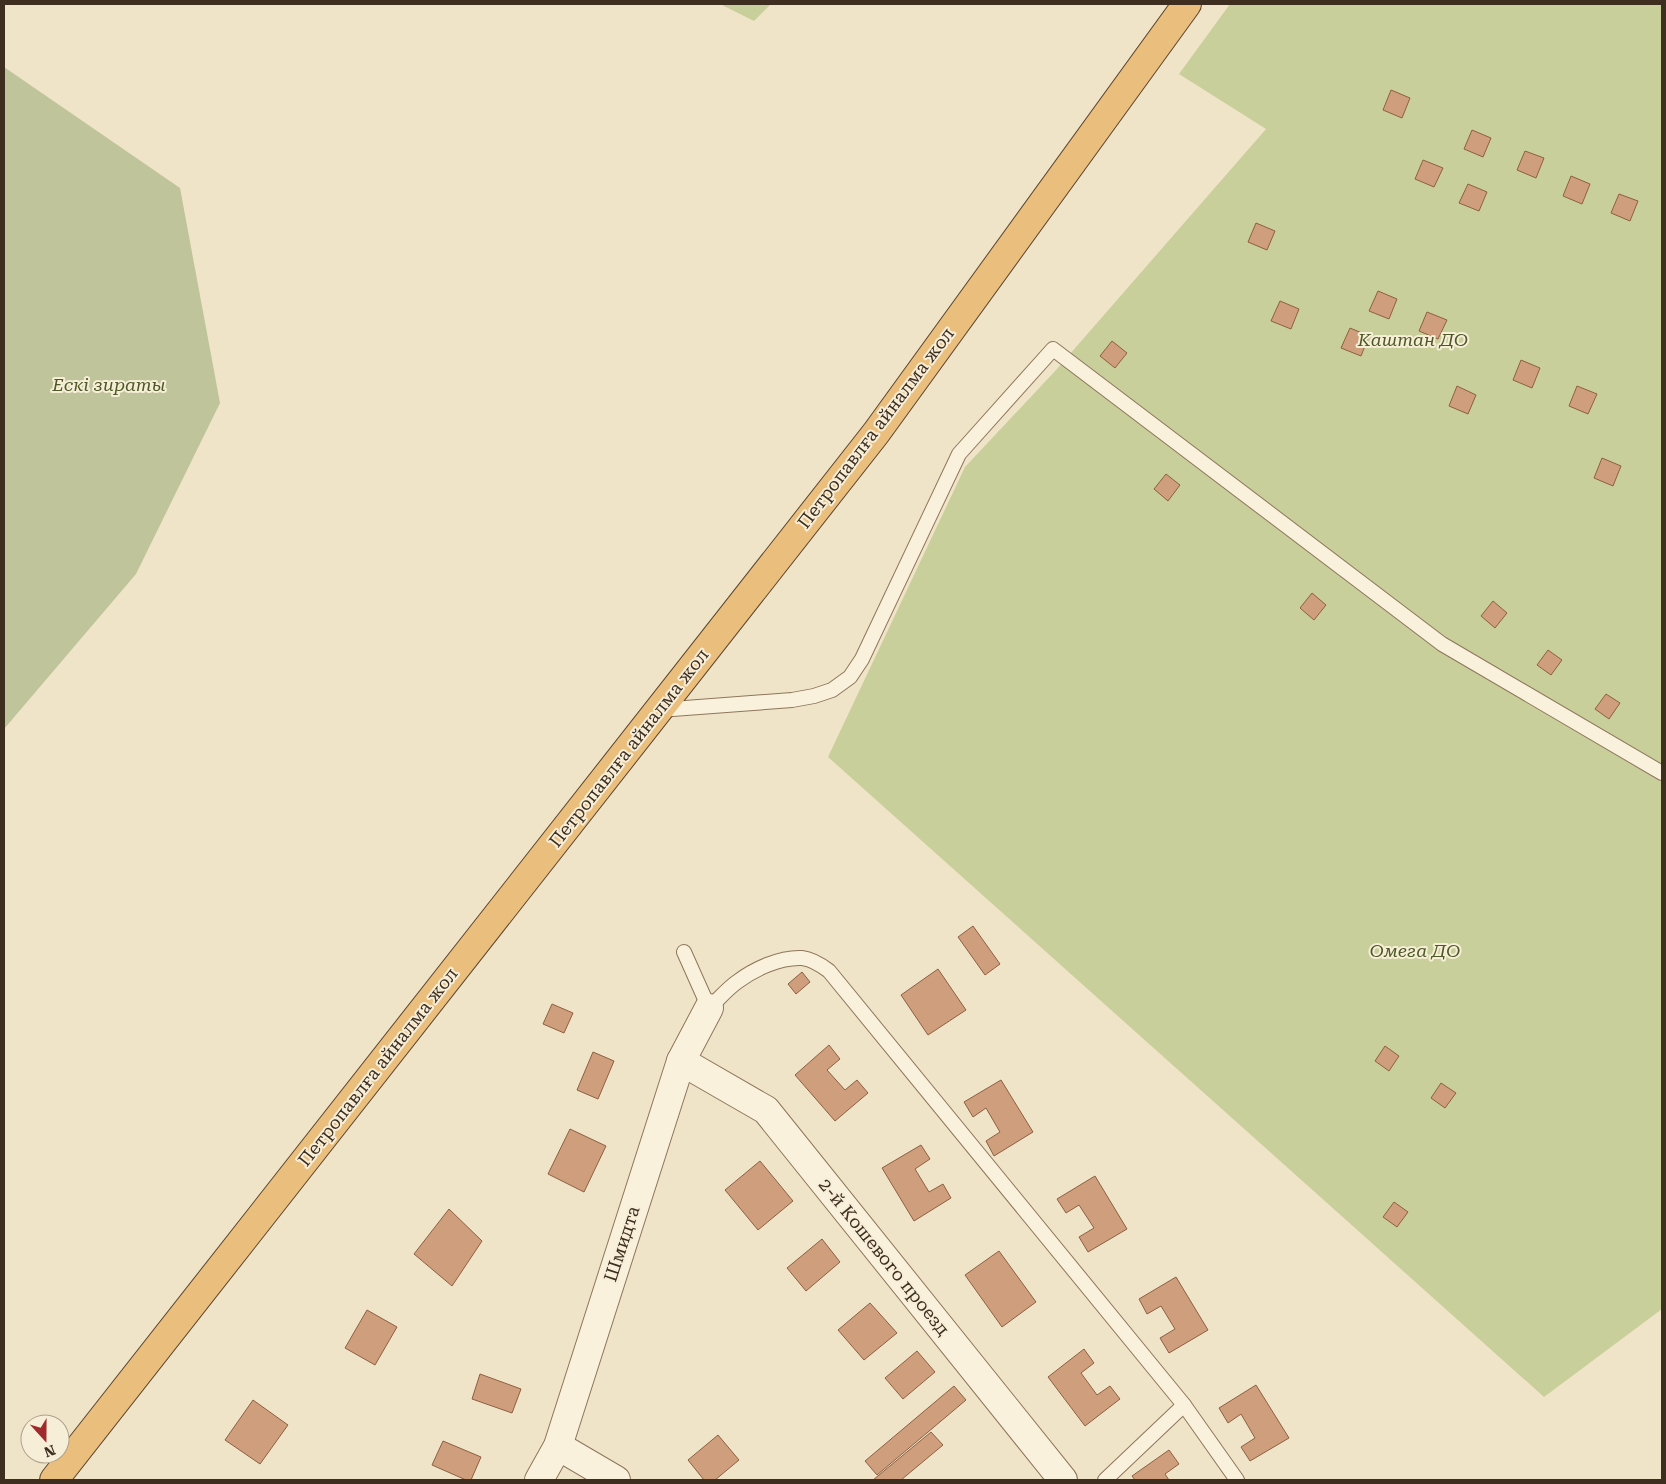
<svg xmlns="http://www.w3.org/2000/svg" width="1666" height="1484" viewBox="0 0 1666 1484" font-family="'Roboto Serif',serif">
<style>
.green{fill:#c9cf9b}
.cemetery{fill:#bfc49a}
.building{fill:#cf9f7d;stroke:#8d5f41}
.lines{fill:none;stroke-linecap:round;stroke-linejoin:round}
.service-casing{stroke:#8d765c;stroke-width:16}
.minor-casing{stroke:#8d765c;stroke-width:30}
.trunk-casing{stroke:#5b4430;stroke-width:30}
.service{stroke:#faf1dc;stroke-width:14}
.minor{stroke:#faf1dc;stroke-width:28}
.trunk{stroke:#eabe7c;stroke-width:28}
.labels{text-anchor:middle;stroke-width:4;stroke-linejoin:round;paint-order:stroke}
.park-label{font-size:18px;font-style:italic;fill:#4d5a26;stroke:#f7eed8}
.street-label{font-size:18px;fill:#3d2e20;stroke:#f7eed8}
</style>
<rect width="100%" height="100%" fill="#f0e4c8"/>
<g class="green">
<path d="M 720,4 L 771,4 L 754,21 Z"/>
<path d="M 1230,4 L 1662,4 L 1662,1309 L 1544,1397 L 828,757 L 965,467 L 1056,370 L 1266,129 L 1179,74 Z"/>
</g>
<path class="cemetery" d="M 4,67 L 180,188 L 220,403 L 136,574 L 4,729 Z"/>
<g class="building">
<path d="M 1391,90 L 1410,98 L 1402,118 L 1383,110 Z"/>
<path d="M 1472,130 L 1491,138 L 1483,157 L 1464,149 Z"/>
<path d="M 1525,151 L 1544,158 L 1536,178 L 1517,170 Z"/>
<path d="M 1423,160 L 1443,168 L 1434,187 L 1415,179 Z"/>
<path d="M 1571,176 L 1590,184 L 1582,204 L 1563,196 Z"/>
<path d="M 1468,184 L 1487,192 L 1479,211 L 1459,203 Z"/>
<path d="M 1619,194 L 1638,201 L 1630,221 L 1611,213 Z"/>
<path d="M 1256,223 L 1275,231 L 1267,250 L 1248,242 Z"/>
<path d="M 1378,291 L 1397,299 L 1389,319 L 1369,311 Z"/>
<path d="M 1280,301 L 1299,309 L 1291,329 L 1271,321 Z"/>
<path d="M 1427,312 L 1447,320 L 1438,339 L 1419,331 Z"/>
<path d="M 1350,328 L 1369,336 L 1361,356 L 1341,348 Z"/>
<path d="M 1112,341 L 1127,353 L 1115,368 L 1100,356 Z"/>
<path d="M 1521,360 L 1540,368 L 1532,388 L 1513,380 Z"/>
<path d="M 1457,386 L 1476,395 L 1468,414 L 1449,406 Z"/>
<path d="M 1577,386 L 1597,394 L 1588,414 L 1569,406 Z"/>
<path d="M 1602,458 L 1621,466 L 1613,486 L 1594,478 Z"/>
<path d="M 1166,474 L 1180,485 L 1168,501 L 1154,489 Z"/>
<path d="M 1312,593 L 1326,605 L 1314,620 L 1300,608 Z"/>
<path d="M 1493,601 L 1507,613 L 1495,628 L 1481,616 Z"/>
<path d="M 1548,650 L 1562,660 L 1551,675 L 1537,665 Z"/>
<path d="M 1606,694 L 1620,703 L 1609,719 L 1595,709 Z"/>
<path d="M 973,926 L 1000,964 L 985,975 L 958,937 Z"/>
<path d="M 938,969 L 966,1010 L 928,1035 L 901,995 Z"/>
<path d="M 802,972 L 810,982 L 796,994 L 788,984 Z"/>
<path d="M 552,1004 L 573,1013 L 564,1033 L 543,1024 Z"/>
<path d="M 829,1045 L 840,1059 L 827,1070 L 845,1090 L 857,1080 L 868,1093 L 835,1121 L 795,1075 Z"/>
<path d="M 1385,1046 L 1399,1056 L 1389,1071 L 1375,1061 Z"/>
<path d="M 593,1052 L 614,1061 L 598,1099 L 577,1090 Z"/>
<path d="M 1001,1080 L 1033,1132 L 994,1156 L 986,1141 L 1000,1132 L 986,1108 L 973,1117 L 964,1102 Z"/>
<path d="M 1441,1083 L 1456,1093 L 1445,1108 L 1431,1098 Z"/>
<path d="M 570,1129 L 606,1146 L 584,1192 L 548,1174 Z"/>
<path d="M 921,1145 L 930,1159 L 915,1169 L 929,1192 L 943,1184 L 951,1198 L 914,1221 L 882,1168 Z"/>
<path d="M 760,1161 L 793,1201 L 758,1230 L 725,1190 Z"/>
<path d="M 1095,1176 L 1127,1229 L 1088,1252 L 1079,1237 L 1094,1228 L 1079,1205 L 1066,1213 L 1057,1199 Z"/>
<path d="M 1394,1202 L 1408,1212 L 1397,1227 L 1383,1217 Z"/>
<path d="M 449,1209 L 482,1241 L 452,1286 L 414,1254 Z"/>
<path d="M 822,1239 L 840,1262 L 806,1291 L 787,1268 Z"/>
<path d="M 999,1251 L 1036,1302 L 1002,1327 L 965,1275 Z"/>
<path d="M 1176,1277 L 1208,1330 L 1169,1353 L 1160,1338 L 1175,1329 L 1161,1306 L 1147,1314 L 1139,1299 Z"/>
<path d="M 870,1303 L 897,1333 L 864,1360 L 838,1330 Z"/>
<path d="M 367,1310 L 397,1327 L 375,1365 L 345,1348 Z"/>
<path d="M 1084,1349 L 1094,1363 L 1081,1373 L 1097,1395 L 1110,1386 L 1120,1399 L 1085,1426 L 1048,1377 Z"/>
<path d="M 917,1351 L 935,1372 L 903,1399 L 885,1378 Z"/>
<path d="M 480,1374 L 521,1389 L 512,1413 L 472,1399 Z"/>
<path d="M 1256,1385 L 1289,1438 L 1250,1461 L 1241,1447 L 1255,1438 L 1241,1414 L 1228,1423 L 1219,1408 Z"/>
<path d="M 954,1386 L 966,1400 L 877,1475 L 865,1461 Z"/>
<path d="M 253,1400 L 288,1425 L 260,1464 L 225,1440 Z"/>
<path d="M 931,1432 L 943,1445 L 901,1480 L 873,1480 Z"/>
<path d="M 718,1435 L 739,1460 L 715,1480 L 704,1480 L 688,1460 Z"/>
<path d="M 443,1441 L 481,1457 L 471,1480 L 466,1480 L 432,1465 Z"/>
<path d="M 1169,1450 L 1179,1464 L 1165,1474 L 1169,1480 L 1135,1480 L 1132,1476 Z"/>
</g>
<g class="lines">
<g class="service-casing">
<g id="service">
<path d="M 659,710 L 792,700 L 814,696 L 832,690 L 850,677 L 862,659 L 959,454 L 1053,349 L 1442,644 L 1662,773"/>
<path d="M 684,952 L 709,1008 C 718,1000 727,989 737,982 C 754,969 780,957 802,958 C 812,959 821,965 829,971 L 1184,1405 L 1237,1480"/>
<path d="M 1105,1480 L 1184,1405"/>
</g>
</g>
<g class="minor-casing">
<g id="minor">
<path d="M 681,1061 L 766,1110 L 1063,1480"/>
<path d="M 558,1446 L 616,1480"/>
<path d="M 539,1480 L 558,1446 L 681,1061 L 709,1008"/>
</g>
</g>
<g class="trunk-casing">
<path id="trunk" d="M 54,1480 L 876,433 L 1187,4"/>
</g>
<use href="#service" class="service"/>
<use href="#minor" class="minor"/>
<use href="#trunk" class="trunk"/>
</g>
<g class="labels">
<g class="park-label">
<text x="1413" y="346">Каштан ДО</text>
<text x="109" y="391">Ескі зираты</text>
<text x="1415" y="957">Омега ДО</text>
</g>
<g class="street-label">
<text transform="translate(876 428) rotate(-53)" y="6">Петропавлға айналма жол</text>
<text transform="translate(629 748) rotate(-52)" y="6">Петропавлға айналма жол</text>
<text transform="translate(378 1067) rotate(-52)" y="6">Петропавлға айналма жол</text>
<text transform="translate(622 1244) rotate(-72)" y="6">Шмидта</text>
<text transform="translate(884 1257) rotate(51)" y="6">2-й Кошевого проезд</text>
</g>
</g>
<rect width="1666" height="1484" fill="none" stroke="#3d2e20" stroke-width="10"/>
<g transform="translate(45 1439) rotate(159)"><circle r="24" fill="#f7eed8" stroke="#ada18e"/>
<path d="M0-4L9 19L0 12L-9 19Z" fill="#9e2a2b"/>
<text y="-8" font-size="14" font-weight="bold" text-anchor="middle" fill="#3d2e20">N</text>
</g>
</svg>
